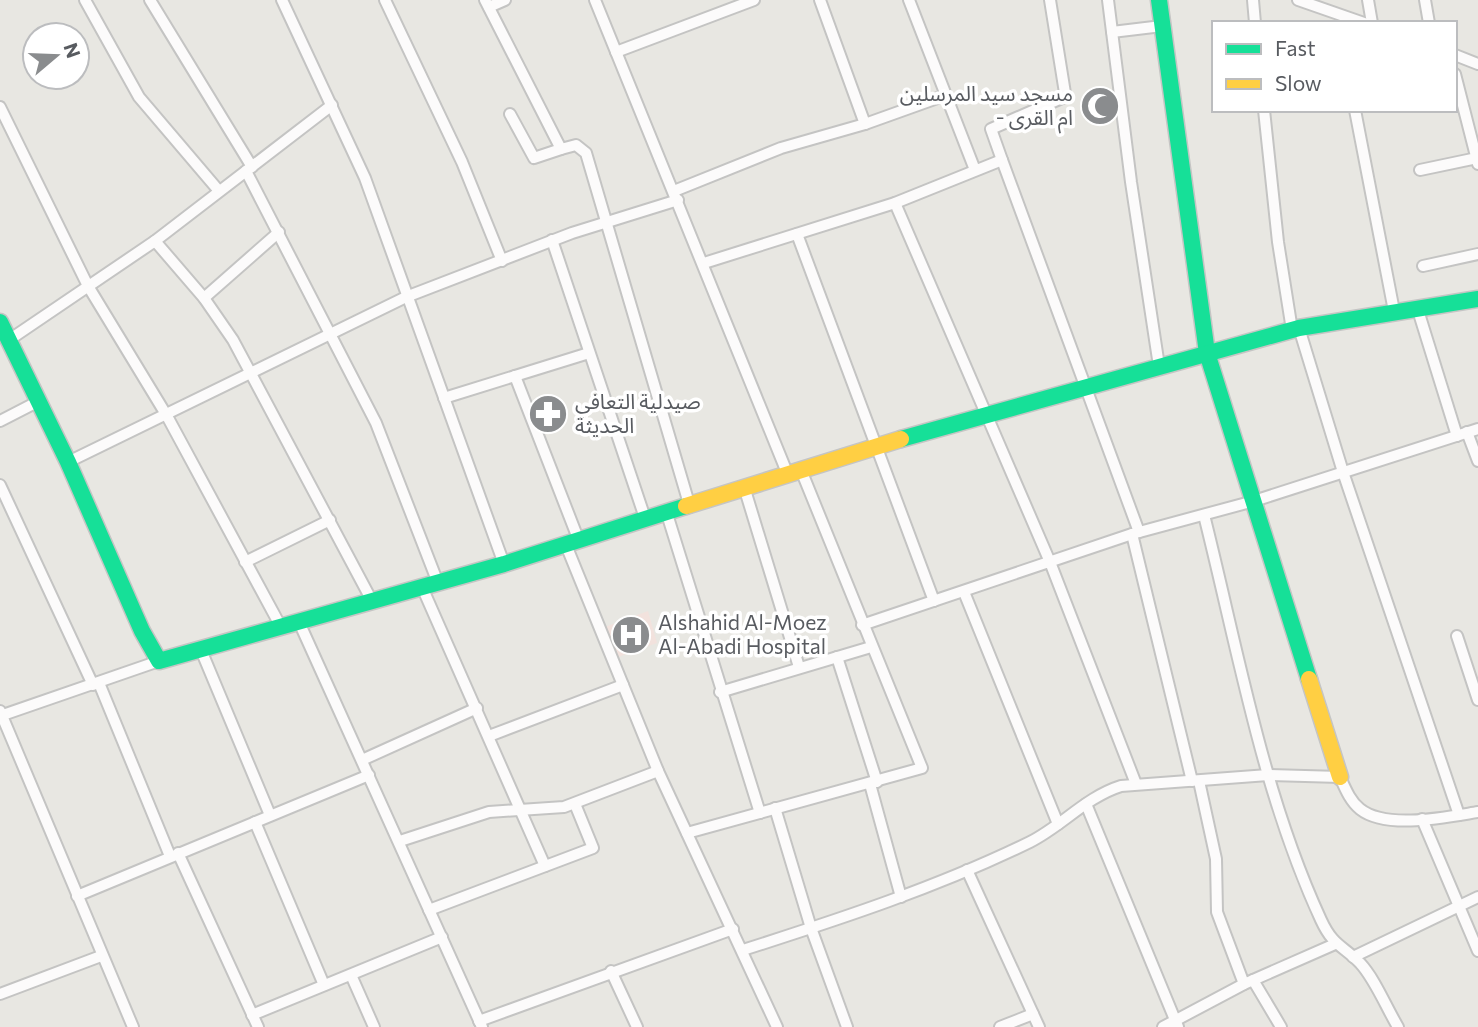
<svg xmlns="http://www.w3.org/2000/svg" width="1478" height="1027" viewBox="0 0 1478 1027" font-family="Commissioner,'Noto Sans Arabic',sans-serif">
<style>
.medical{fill:#f2e2dd}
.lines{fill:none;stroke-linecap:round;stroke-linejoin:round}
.street-casing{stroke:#c4c4c3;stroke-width:14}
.fast-casing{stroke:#c5c5c4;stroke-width:19}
.slow-casing{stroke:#c5c5c4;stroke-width:19}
.street{stroke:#fcfbfb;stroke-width:10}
.fast{stroke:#16e098;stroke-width:16}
.slow{stroke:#ffcf43;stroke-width:16}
.labels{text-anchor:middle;stroke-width:7;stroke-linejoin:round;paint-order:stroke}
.poi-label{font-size:21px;fill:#585b60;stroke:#fff;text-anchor:start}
</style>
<rect width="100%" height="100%" fill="#e8e7e2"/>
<path class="medical" d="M 648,611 L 657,643 L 618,657 L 605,627 Z"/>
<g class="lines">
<g class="street-casing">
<g id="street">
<path d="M 85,0 L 139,97 L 219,191"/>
<path d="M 150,0 L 252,167"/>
<path d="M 282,0 L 365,178 L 504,564"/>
<path d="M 385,0 L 462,162 L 502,261"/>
<path d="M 485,0 L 561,149 L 576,145 L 586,153 L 690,507"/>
<path d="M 595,0 L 788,475"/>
<path d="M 909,0 L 975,170"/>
<path d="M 1108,0 L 1131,182 L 1159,366"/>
<path d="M 1253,0 L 1255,23"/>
<path d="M 1298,0 L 1364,23"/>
<path d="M 1368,0 L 1372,23"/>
<path d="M 1425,0 L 1429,23"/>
<path d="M 489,7 L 505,0"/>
<path d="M 1112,32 L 1162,26"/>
<path d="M 616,52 L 754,0"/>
<path d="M 1455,55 L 1478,64"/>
<path d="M 1455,74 L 1478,164"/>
<path d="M 0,107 L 88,286 L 167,416 L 281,627"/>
<path d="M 1264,110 L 1278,242 L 1292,330"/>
<path d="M 1355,110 L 1394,311"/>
<path d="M 510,114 L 534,158 L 561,149"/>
<path d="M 865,124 L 946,95"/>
<path d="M 1002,160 L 991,129 L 1062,98 L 1065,93 L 1050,0"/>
<path d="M 1420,170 L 1477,158"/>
<path d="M 246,171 L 376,423 L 438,583"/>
<path d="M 674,191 L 781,148 L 865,124 L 820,0"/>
<path d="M 895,203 L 1050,562 L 1136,784"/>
<path d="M 797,234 L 934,601"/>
<path d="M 552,240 L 646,521"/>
<path d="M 155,241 L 204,298 L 233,340 L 372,601"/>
<path d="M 704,263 L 895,203 L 1002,160 L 1139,532"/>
<path d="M 1423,266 L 1478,254"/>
<path d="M 204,298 L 279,232"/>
<path d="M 1417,307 L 1457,436"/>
<path d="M 1299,328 L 1343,472 L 1459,815"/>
<path d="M 9,340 L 155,241 L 332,105"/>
<path d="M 515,376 L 579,541"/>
<path d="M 444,398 L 589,353"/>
<path d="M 0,421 L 39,401"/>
<path d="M 1467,432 L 1478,461"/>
<path d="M 68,462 L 406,297 L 572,233 L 678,200"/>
<path d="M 0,485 L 93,685"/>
<path d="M 745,490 L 799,667"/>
<path d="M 667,514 L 760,813"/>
<path d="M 1204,515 C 1238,650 1262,792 1321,920 C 1333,946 1342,945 1360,963 C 1375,979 1386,1007 1398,1027"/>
<path d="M 1132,534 L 1192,781"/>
<path d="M 566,545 L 658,771 L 777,1027"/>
<path d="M 245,562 L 330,520"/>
<path d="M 422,587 L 545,866"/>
<path d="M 964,592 L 1058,824"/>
<path d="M 299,622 L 482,1027"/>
<path d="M 862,625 L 1132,534 L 1254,501 L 1478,429"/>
<path d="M 1457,636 L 1478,700"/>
<path d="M 201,650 L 270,815"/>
<path d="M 837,657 L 877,782"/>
<path d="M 99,683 L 170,856"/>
<path d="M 720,692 L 871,647"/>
<path d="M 0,711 L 133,1027"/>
<path d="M 0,716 L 159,661"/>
<path d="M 489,736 L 623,685"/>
<path d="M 362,760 L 477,708"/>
<path d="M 1199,781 L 1216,859 L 1217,912 L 1244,984"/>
<path d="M 870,784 L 901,897"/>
<path d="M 1086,804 L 1178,1027"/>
<path d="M 775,808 L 811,928 L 847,1027"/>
<path d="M 1422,819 L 1478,951"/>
<path d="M 255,822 L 324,985"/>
<path d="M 687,833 L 922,768 L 801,470"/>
<path d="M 400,841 L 489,812 L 564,807 L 658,771"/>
<path d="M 178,853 L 258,1027"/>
<path d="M 967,870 L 1039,1027"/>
<path d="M 77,896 L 369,775"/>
<path d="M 429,910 L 593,848 L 575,804"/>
<path d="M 743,950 C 840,919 938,887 1030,842 C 1062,826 1086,797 1121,786 L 1268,775 L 1340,777 C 1345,788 1350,801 1360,809 C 1386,830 1447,817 1478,812"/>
<path d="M 1353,957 L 1478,897"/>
<path d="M 611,971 L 637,1027"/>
<path d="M 351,975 L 374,1027"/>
<path d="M 1253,980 L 1281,1027"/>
<path d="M 0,994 L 101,956"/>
<path d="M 252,1015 L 442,937"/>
<path d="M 479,1021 L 733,929"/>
<path d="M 1000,1027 L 1033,1014"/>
<path d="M 1163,1027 L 1244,984 L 1335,944"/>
</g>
</g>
<g class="fast-casing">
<g id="fast">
<path d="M 1159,0 L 1207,353 L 1309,679"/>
<path d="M 0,322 L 68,462 L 142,631 L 159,661 L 504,564 L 686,506"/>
<path d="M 901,439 L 1299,328 L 1478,299"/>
</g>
</g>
<g class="slow-casing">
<g id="slow">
<path d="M 686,506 L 901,439"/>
<path d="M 1309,679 L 1340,777"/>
</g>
</g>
<use href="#street" class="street"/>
<use href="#fast" class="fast"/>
<use href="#slow" class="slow"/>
</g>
<defs>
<g id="mosque-disc" transform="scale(2.0125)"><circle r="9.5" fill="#8a8c8e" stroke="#fff"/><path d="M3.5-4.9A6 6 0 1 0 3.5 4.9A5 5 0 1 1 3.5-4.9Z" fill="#fff"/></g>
<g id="pharmacy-disc" transform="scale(2.0125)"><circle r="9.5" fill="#8a8c8e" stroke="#fff"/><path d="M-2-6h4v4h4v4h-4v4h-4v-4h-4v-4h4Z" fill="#fff"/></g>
<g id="hospital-disc" transform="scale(2.0125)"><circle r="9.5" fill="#8a8c8e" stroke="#fff"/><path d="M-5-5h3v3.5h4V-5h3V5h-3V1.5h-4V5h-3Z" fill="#fff"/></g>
</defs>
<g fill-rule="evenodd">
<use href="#mosque-disc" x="1100" y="106"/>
<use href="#pharmacy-disc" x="548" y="414"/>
<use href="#hospital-disc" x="631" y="635"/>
</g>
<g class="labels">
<g class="poi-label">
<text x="1073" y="101" text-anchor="end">مسجد سيد المرسلين<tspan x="1073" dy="24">- ام القرى</tspan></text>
<text x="575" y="409">صيدلية التعافي<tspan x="575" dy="24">الحديثة</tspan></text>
<text x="658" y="630">Alshahid Al-Moez<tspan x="658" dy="24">Al-Abadi Hospital</tspan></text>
</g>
</g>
<rect x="1212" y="21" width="245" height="91" fill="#ffffff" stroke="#bcbdbf" stroke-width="2"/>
<rect x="1226" y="44" width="35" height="10" fill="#16e098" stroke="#bcbdbf" stroke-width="2"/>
<text x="1275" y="56" font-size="21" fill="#585b60">Fast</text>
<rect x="1226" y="79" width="35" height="10" fill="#ffcf43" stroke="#bcbdbf" stroke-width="2"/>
<text x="1275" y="91" font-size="21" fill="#585b60">Slow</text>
<g transform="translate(56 56) rotate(71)"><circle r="33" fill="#ffffff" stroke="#bcbdbf" stroke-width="2"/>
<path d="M0-5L12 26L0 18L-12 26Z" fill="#8a8c8e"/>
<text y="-10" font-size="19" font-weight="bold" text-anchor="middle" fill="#585b60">N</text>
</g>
</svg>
